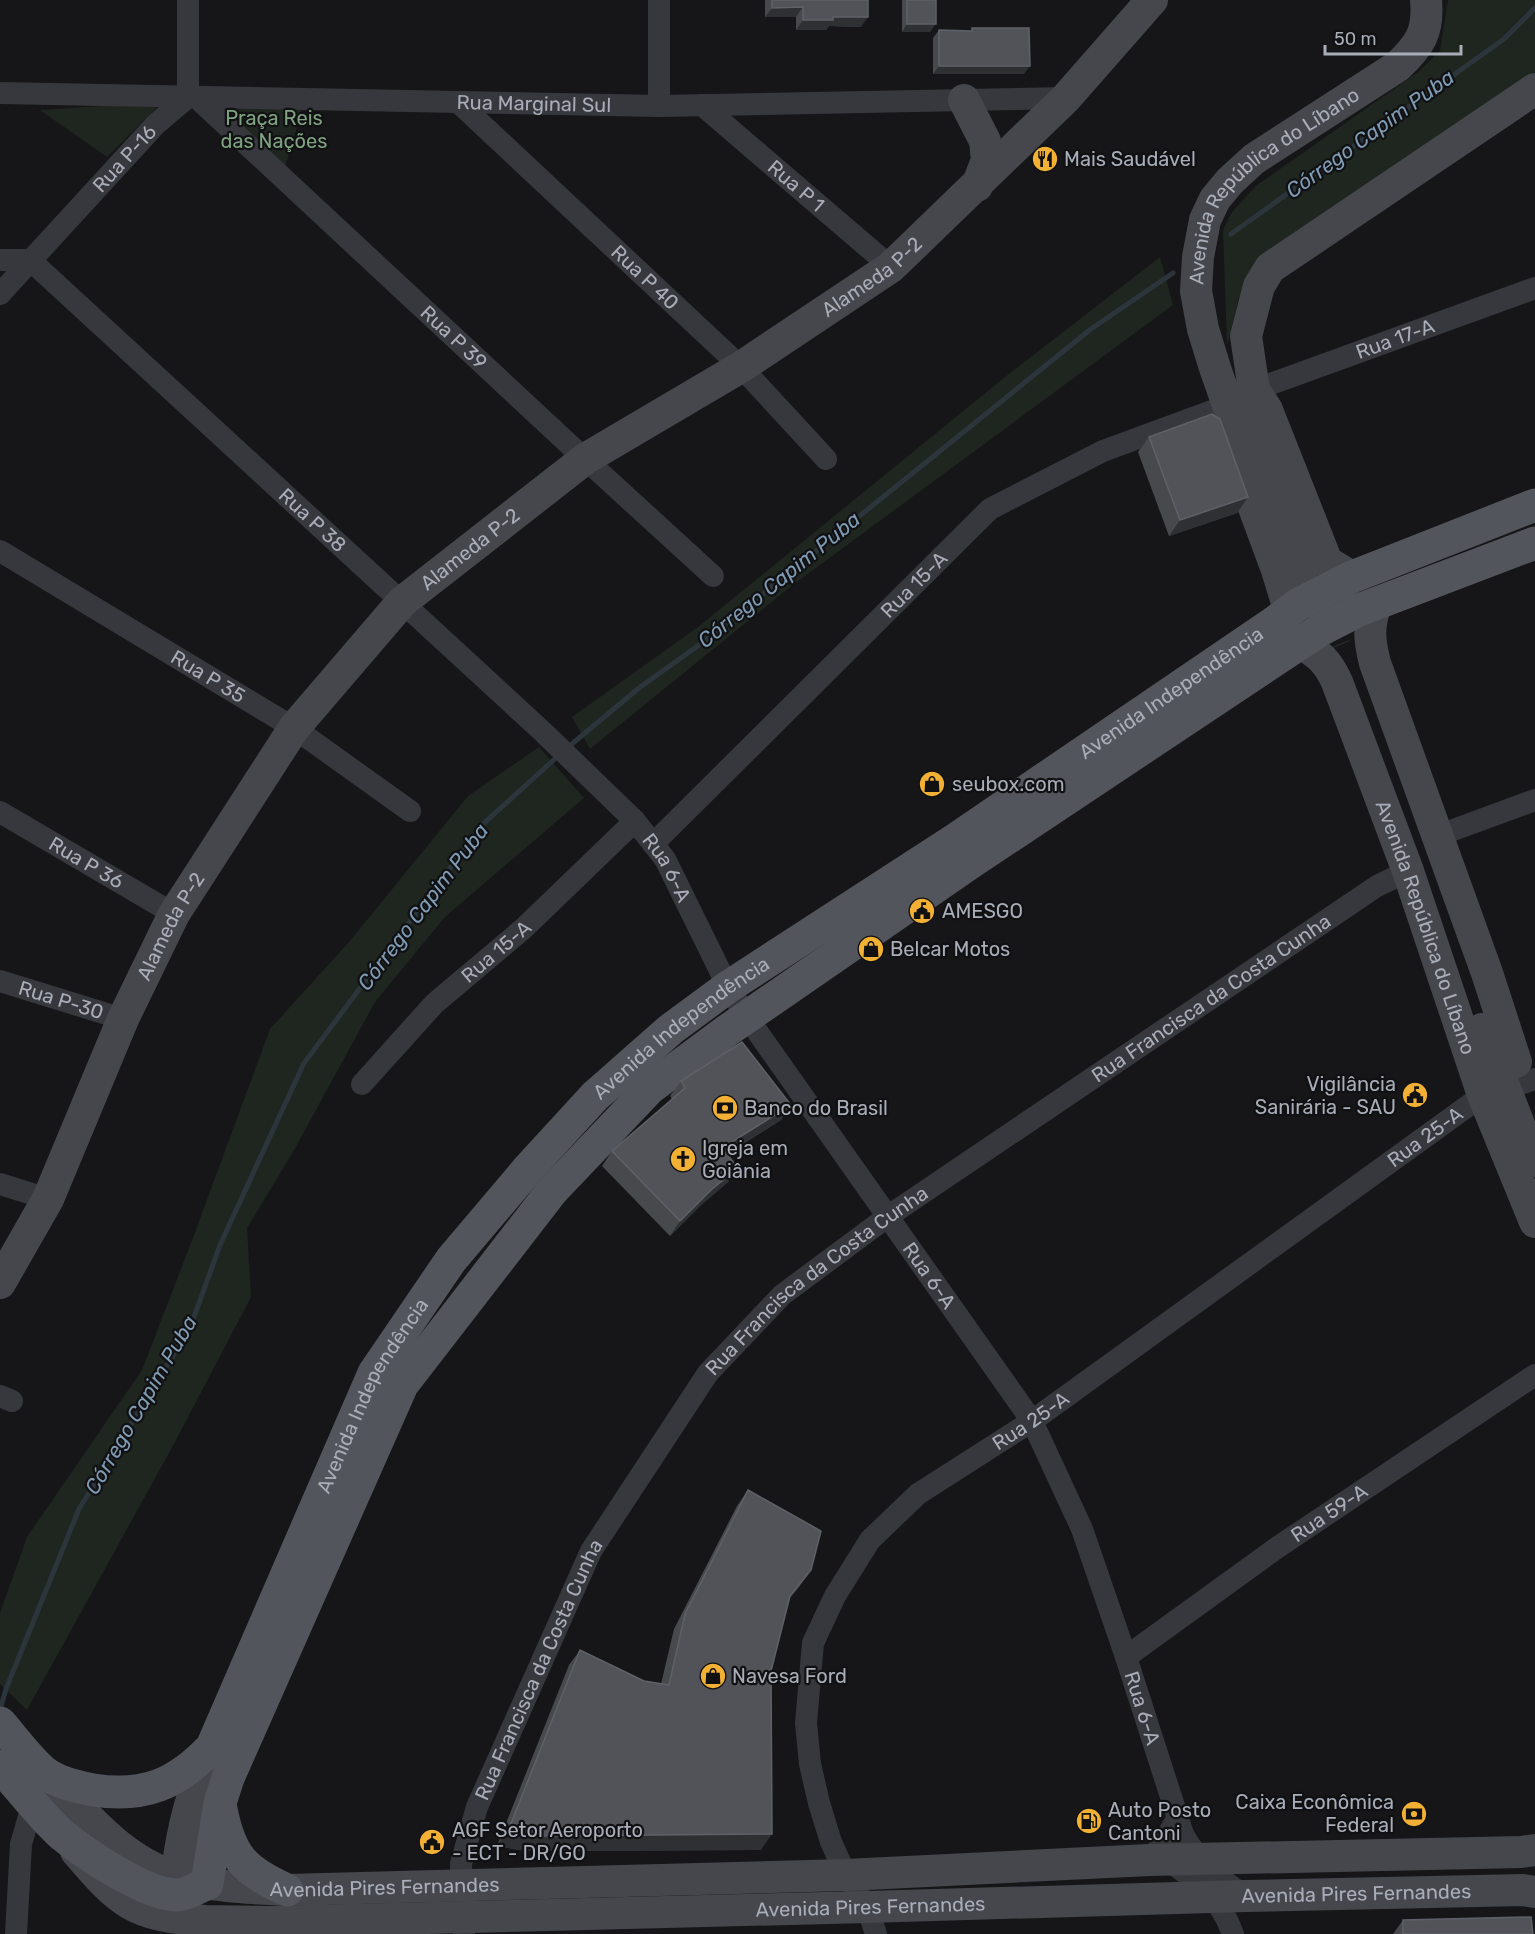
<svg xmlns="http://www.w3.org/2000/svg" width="1535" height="1934" viewBox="0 0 1535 1934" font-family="Rubik,sans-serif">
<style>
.green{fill:#1e261f}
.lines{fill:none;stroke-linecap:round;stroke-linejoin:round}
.stream{stroke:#2c353c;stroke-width:5}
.secondary-tunnel{stroke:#333438;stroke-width:32;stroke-dasharray:32 16;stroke-linecap:butt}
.street{stroke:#37383d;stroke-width:22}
.secondary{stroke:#45474d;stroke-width:32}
.primary{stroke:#53555c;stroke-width:33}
.wall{fill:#47494d}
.shaded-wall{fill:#2f3033}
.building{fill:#525359;stroke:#5f6168;stroke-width:1.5}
.labels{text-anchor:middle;stroke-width:4.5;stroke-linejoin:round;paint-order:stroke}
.street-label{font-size:20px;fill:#a8adb8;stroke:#111113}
.park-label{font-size:20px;fill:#7fa381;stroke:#111113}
.poi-label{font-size:20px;fill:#a8adb8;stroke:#111113;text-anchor:start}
.water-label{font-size:21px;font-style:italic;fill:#7f9bb3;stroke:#111113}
</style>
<rect width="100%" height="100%" fill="#161618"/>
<g class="green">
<path d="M 1448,0 L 1535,0 L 1535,72 L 1422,147 L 1259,260 L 1239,297 L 1227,346 L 1223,230 L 1232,212 L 1257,185 L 1418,72 L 1440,51 Z"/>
<path d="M 162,102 L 107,157 L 40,110 Z"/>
<path d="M 215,106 L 302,110 L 285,167 Z"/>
<path d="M 1160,257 L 1173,305 L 790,587 L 590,749 L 572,717 L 698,627 L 1005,377 Z"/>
<path d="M 539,747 L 584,798 L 445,917 L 375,1002 L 293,1152 L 247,1228 L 251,1297 L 175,1442 L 27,1710 L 0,1684 L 0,1613 L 27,1537 L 142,1370 L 191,1243 L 270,1029 L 349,942 L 468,796 Z"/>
</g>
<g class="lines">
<g class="stream">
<path d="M 1231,234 L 1504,39 L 1535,8"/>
<path d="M 567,748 L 639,688 L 706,640 L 1091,329 L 1173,273"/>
<path d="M 0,1710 L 6,1689 L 79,1509 L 190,1328 L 220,1245 L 304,1063 L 483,824 L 558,756"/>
</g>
<path class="secondary-tunnel" d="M 1316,602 L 1335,647"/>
<g class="street">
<path id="s1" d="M 0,93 L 659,106 L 1066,98"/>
<path id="s2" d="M 197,98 L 572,447 L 713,576"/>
<path id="s3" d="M 459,103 L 741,367 L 826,459"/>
<path id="s4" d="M 702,105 L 891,267"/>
<path d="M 659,106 L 659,0"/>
<path id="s5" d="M 0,260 L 30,260 L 542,731 L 635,821 L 665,859 L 728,987 L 747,1017 L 1032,1421 L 1082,1529 L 1126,1657 L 1183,1834 C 1197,1861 1220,1879 1245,1896"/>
<path id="s6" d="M 0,294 L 156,124 L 188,97 L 188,0"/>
<path id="s7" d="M 1254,390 L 1535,288"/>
<path id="s8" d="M 0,551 L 294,728 L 410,811"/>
<path id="s9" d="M 0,812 L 174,914"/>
<path d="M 1437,836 L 1535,800"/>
<path id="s10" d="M 653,844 L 990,509 L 1103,451 L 1228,405"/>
<path id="s11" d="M 0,981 L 123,1019"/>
<path d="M 1523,1083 L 1535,1079"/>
<path id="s12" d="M 362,1084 L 434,1004 L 524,928 L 635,821"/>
<path d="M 0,1184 L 48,1199"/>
<path d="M 0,1396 L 12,1401"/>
<path id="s13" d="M 1126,1657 L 1278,1547 L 1535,1375"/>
<path d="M 1149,1860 L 1161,1846 L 1177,1819"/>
<path d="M 1168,1860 C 1199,1883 1219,1896 1233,1934"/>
<path d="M 16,1934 L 21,1844 L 33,1803"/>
<path id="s14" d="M 464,1934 L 461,1916 L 461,1864 L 477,1807 L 591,1551 L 708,1373 L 782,1295 L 887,1217 L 1377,886 L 1408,871"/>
<path id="s15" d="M 876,1934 L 867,1907 L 846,1875 L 831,1842 L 819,1803 L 810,1764 L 806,1723 L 813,1643 L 835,1596 L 870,1540 L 918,1494 L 1032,1421 L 1483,1095"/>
</g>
<g class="secondary">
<path d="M 964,100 L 985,141 L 987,160 L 977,186"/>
<path d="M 1258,396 L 1267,410 L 1327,562 L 1352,577"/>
<path d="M 1226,432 L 1277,570 L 1289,609"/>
<path d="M 1255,442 L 1253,408 L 1254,390 L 1246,336 L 1259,286 L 1270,268 L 1535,89"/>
<path id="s16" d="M 1303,570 L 1256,449 L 1241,421 L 1228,405 L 1215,368 L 1203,329 L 1196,291 L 1198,257 L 1205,220 L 1215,199 L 1230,181 L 1254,159 L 1398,66 C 1420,45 1429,32 1426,0"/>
<path d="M 1376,604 C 1368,627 1369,639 1375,663 L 1487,973 L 1516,1062"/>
<path id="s17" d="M 1301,643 C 1320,655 1328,662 1337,682 L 1408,871 L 1483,1095 L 1535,1222"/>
<path d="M 1482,1029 L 1529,1150 L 1535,1161"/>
<path id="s18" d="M 0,1283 L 48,1199 L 123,1019 L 174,914 L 294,728 L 402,602 L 585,459 L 741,367 L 891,267 L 1066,98 L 1152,0"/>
<path id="s19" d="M 47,1775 C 85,1814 123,1862 177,1877 C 213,1887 251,1888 287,1890 L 846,1875 L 1149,1860 L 1521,1852 L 1535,1850"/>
<path id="s20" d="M 76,1851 C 122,1905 133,1915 205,1921 L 268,1922 L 867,1907 L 1245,1896 L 1523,1890 L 1535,1892"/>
<path d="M 175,1897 C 178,1846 190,1793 212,1747"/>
</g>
<g class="primary">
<path id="s21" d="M 0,1723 C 12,1736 35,1768 50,1776 C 62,1784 79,1787 93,1790 C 144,1798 177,1784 212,1747 L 374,1373 L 451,1260 L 528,1169 L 595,1096 L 671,1029 L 728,987 L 956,839 L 1275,622 L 1299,604 L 1352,577 L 1535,505"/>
<path d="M 0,1766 C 19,1787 40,1815 61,1834 C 85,1854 146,1895 177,1895 C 188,1895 197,1887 207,1884 L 220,1803 L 228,1778 L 402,1385 L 552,1191 L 650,1088 L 728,1030 L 973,861 L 1320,630 L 1359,610 L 1535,543"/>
<path d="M 221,1809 C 230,1856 244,1871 287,1890"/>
</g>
</g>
<g class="wall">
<path d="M 765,0 L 868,0 L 861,27 L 829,26 L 826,30 L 796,30 L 796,17 L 765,17 Z"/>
<path d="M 902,0 L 936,0 L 930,32 L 902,32 Z"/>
<path d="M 972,28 L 1024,74 L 933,74 L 933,38 L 939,30 L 971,31 Z"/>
<path d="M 1149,437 L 1248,497 L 1237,513 L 1169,536 L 1138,452 Z"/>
<path d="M 681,1081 L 791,1105 L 781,1120 L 727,1154 L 738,1168 L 728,1182 L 701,1205 L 670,1236 L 602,1166 L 612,1151 L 672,1099 L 670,1096 Z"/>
<path d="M 748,1490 L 800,1586 L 789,1599 L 771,1671 L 761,1850 L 526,1851 L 497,1846 L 569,1665 L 580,1650 L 644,1681 L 661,1684 L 674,1629 L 737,1506 Z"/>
<path d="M 1403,1920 L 1533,1934 L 1393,1934 Z"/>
</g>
<g class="shaded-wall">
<path d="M 803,7 L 796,17 L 765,17 L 772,8 Z"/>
<path d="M 833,17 L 868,17 L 861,27 L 829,26 L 826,30 L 796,30 L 803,20 Z"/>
<path d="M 907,24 L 936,24 L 930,32 L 902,32 Z"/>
<path d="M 939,66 L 1030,66 L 1024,74 L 933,74 Z"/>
<path d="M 1248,497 L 1237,513 L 1169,536 L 1180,520 Z"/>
<path d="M 791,1105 L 781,1120 L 712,1163 L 722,1148 Z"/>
<path d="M 738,1168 L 728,1182 L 701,1205 L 670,1236 L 680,1221 L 711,1190 Z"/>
<path d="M 811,1570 L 800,1586 L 779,1612 L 790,1596 Z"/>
<path d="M 508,1831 L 772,1834 L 761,1850 L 526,1851 L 497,1846 Z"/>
</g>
<g class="building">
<path d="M 772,0 L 868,0 L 868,17 L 833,17 L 833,20 L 803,20 L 803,7 L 772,8 Z"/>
<rect x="907" y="0" width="29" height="24"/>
<path d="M 972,28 L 1029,28 L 1030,66 L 939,66 L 939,30 L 972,31 Z"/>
<path d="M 1212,414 L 1220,419 L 1248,497 L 1180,520 L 1149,437 Z"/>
<path d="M 742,1042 L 791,1105 L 722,1148 L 738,1168 L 711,1190 L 680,1221 L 612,1151 L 685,1088 L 681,1081 Z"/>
<path d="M 748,1490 L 821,1531 L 811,1570 L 790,1596 L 771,1671 L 772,1834 L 537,1836 L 508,1831 L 580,1650 L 644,1681 L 669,1685 L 685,1614 Z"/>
<path d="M 1531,1917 L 1533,1934 L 1403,1934 L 1403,1920 Z"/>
</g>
<defs>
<g id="restaurant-disc" transform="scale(1.35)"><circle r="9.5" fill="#f2b134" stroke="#111113"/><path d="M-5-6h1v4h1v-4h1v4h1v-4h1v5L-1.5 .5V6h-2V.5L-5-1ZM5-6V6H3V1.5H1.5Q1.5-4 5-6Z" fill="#111"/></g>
<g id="shop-disc" transform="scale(1.35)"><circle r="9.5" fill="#f2b134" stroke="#111113"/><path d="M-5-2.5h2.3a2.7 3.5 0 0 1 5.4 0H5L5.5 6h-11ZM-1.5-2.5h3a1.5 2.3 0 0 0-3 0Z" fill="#111"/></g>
<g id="civic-disc" transform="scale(1.35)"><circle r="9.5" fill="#f2b134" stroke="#111113"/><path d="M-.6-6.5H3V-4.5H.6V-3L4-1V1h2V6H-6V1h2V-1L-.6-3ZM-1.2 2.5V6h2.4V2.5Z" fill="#111"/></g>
<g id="bank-disc" transform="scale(1.35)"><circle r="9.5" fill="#f2b134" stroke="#111113"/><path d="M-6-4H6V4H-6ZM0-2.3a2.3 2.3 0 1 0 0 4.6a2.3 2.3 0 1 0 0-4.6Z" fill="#111"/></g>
<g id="church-disc" transform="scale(1.35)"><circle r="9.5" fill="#f2b134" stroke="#111113"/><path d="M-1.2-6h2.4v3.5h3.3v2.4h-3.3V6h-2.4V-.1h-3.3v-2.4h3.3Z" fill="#111"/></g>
<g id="fuel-disc" transform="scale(1.35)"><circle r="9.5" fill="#f2b134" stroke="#111113"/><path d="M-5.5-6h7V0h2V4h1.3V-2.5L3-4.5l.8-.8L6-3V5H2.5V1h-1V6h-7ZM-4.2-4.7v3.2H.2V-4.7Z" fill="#111"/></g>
</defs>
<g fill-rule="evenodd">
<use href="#restaurant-disc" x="1045" y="159"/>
<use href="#shop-disc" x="932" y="784"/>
<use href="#civic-disc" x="922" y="911"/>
<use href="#shop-disc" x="871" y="949"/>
<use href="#civic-disc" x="1415" y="1095"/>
<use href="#bank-disc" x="725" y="1108"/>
<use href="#church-disc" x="683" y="1159"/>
<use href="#shop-disc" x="713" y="1676"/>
<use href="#bank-disc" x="1414" y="1814"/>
<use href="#fuel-disc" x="1089" y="1821"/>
<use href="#civic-disc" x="432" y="1842"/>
</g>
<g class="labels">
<g class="street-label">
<text dy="7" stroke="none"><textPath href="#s1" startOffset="534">Rua Marginal Sul</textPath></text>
<text dy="7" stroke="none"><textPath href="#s6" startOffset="184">Rua P-16</textPath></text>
<text dy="7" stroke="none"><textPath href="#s4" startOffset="124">Rua P 1</textPath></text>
<text dy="7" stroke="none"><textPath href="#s16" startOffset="441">Avenida República do Líbano</textPath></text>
<text dy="7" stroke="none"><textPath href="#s18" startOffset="1368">Alameda P-2</textPath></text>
<text dy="7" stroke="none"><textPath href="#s3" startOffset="255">Rua P 40</textPath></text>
<text dy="7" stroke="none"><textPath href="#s2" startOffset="351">Rua P 39</textPath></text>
<text dy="7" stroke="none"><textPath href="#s7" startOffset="150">Rua 17-A</textPath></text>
<text dy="7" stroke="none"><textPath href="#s5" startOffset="414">Rua P 38</textPath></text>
<text dy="7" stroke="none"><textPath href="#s18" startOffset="882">Alameda P-2</textPath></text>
<text dy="7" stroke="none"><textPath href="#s10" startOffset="368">Rua 15-A</textPath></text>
<text dy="7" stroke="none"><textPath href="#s8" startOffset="243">Rua P 35</textPath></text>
<text dy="7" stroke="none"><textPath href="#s21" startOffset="1718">Avenida Independência</textPath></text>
<text dy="7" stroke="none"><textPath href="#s9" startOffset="100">Rua P 36</textPath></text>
<text dy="7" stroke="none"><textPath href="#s5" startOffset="912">Rua 6-A</textPath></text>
<text dy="7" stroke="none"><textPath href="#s18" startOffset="396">Alameda P-2</textPath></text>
<text dy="7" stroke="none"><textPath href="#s17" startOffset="315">Avenida República do Líbano</textPath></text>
<text dy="7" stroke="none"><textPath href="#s12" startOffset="189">Rua 15-A</textPath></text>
<text dy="7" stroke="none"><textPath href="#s14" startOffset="1252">Rua Francisca da Costa Cunha</textPath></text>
<text dy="7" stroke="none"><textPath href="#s11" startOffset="64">Rua P-30</textPath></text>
<text dy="7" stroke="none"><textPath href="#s21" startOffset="1124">Avenida Independência</textPath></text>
<text dy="7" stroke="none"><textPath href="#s15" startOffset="1110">Rua 25-A</textPath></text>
<text dy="7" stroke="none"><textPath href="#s5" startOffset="1398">Rua 6-A</textPath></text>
<text dy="7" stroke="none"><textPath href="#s14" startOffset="766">Rua Francisca da Costa Cunha</textPath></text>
<text dy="7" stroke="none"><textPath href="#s21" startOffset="638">Avenida Independência</textPath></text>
<text dy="7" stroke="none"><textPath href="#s15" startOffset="624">Rua 25-A</textPath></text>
<text dy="7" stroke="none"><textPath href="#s13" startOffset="249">Rua 59-A</textPath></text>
<text dy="7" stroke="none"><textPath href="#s14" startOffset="280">Rua Francisca da Costa Cunha</textPath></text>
<text dy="7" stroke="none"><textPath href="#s5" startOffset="1884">Rua 6-A</textPath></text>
<text dy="7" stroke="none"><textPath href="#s19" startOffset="376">Avenida Pires Fernandes</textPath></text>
<text dy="7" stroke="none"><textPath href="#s20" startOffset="1305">Avenida Pires Fernandes</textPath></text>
<text dy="7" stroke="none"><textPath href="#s20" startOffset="819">Avenida Pires Fernandes</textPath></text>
</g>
<g class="park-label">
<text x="274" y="125">Praça Reis<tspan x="274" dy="23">das Nações</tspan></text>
</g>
<g class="poi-label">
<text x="1064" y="166">Mais Saudável</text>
<text x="952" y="791">seubox.com</text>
<text x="942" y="918">AMESGO</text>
<text x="890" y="956">Belcar Motos</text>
<text x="1396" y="1091" text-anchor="end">Vigilância<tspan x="1396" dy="23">Sanirária - SAU</tspan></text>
<text x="744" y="1115">Banco do Brasil</text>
<text x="702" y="1155">Igreja em<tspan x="702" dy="23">Goiânia</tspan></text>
<text x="732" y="1683">Navesa Ford</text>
<text x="1394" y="1809" text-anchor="end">Caixa Econômica<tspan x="1394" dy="23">Federal</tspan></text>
<text x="1108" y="1817">Auto Posto<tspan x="1108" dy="23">Cantoni</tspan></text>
<text x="452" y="1837">AGF Setor Aeroporto<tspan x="452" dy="23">- ECT - DR/GO</tspan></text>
</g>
<g class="water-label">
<text transform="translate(1370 134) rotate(-36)" y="7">Córrego Capim Puba</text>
<text transform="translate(779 580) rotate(-39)" y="7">Córrego Capim Puba</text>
<text transform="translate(423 907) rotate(-53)" y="7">Córrego Capim Puba</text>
<text transform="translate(141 1405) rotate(-60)" y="7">Córrego Capim Puba</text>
</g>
</g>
<path d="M1325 45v9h136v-9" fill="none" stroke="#a8adb8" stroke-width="3"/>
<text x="1334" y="45" font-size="18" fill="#a8adb8" stroke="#111113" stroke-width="4.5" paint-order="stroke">50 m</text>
</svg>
